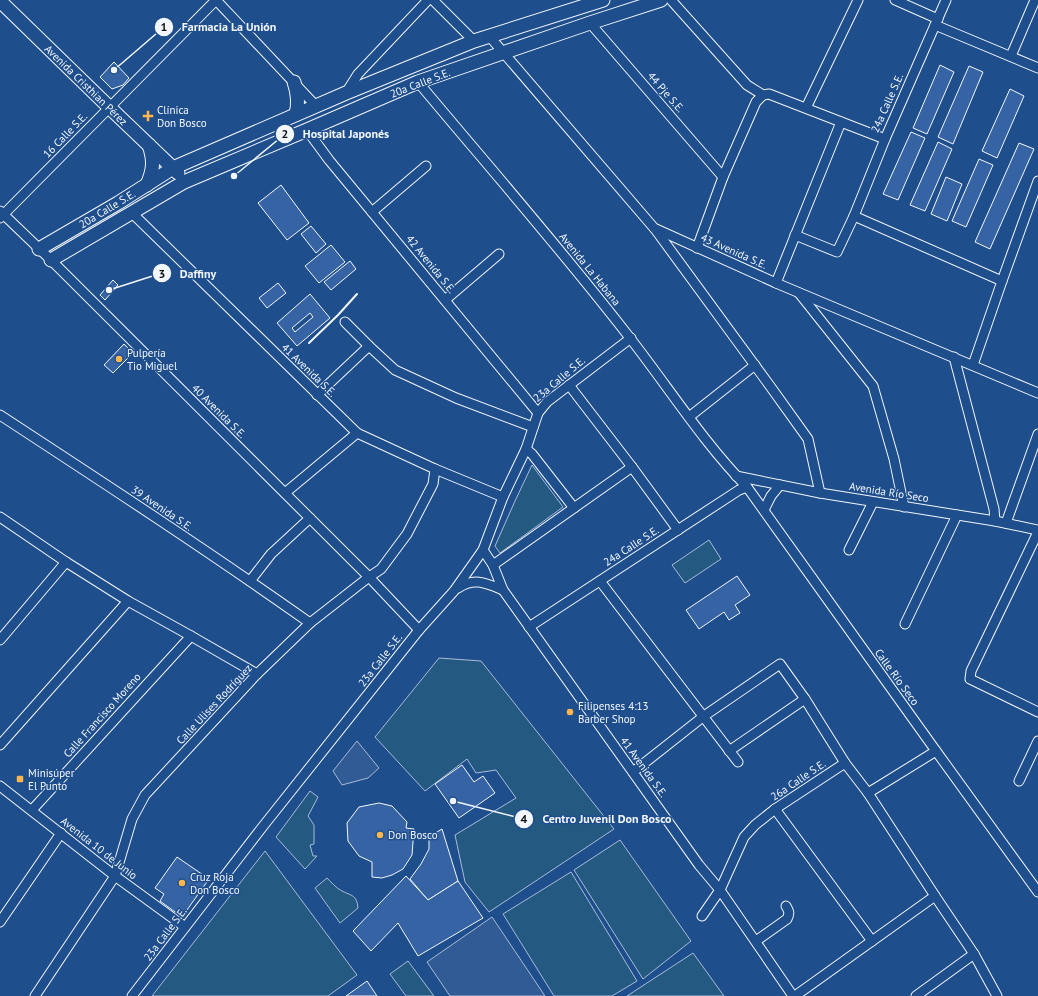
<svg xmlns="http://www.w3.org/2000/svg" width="1038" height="996" viewBox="0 0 1038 996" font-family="'PT Sans',sans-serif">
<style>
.green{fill:#245a82;stroke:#a8bbd7}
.parking{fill:#305b95;stroke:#a8bbd7}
.building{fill:#3563a3;stroke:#f2f6ff;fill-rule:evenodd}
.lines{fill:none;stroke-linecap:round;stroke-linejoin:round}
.street-casing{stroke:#f2f6ff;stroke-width:11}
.secondary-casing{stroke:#f2f6ff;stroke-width:15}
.street{stroke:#1f4e8c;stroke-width:9}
.secondary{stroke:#1f4e8c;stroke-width:13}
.wall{stroke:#f2f6ff;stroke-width:2}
.poi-dot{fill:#ffb74d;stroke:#1f4e8c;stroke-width:1.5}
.labels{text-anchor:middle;stroke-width:3;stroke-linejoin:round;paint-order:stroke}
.street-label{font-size:11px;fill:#f2f6ff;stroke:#1f4e8c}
.poi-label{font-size:11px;fill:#f2f6ff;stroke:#1f4e8c;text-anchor:start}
.leader{fill:none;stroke:#f2f6ff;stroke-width:1.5}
.callout-dot{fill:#f2f6ff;stroke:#1f4e8c;stroke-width:1.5}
.mark-label{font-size:12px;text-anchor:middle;font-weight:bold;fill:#111}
.callout-label{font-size:12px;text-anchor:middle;font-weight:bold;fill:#f2f6ff;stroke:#1f4e8c;stroke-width:3;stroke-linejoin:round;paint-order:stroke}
</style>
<rect width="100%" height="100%" fill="#1f4e8c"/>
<g class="green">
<path d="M 532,465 L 563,507 L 500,553 L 495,546 L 515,501 Z"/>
<path d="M 709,540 L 721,559 L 685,583 L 672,565 Z"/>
<path d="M 439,658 L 481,661 L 614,829 L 489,912 L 465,882 L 455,835 L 516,798 L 496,770 L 476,773 L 467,759 L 425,791 L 375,737 Z"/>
<path d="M 310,791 L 318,797 L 308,816 L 314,825 L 314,844 L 310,845 L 313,856 L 317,856 L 305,869 L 276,837 Z"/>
<path d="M 620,840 L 691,941 L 643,979 L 574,870 Z"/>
<path d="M 265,851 L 357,975 L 328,996 L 152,996 Z"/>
<path d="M 571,872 L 637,981 L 612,996 L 554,996 L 503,914 Z"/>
<path d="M 327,878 C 331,882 336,888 342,891 C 352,896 357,895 358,908 L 340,923 L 315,888 Z"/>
<path d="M 693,953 L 724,996 L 627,996 Z"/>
<path d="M 408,961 L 434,996 L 406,996 L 390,974 Z"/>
</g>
<g class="parking">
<path d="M 357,741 L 379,768 L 368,778 L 342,785 L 333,771 Z"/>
<path d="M 492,917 L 545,996 L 450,996 L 427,962 Z"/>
</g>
<g class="building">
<path d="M 114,62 L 129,78 L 123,85 L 112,89 L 100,77 Z"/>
<path d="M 940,65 L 954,72 L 927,134 L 913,128 Z"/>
<path d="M 969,66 L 983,72 L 953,144 L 938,137 Z"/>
<path d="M 1010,89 L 1024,96 L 997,158 L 982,151 Z"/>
<path d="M 911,132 L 925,138 L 898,200 L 883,194 Z"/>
<path d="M 938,142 L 952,149 L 925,211 L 910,205 Z"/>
<path d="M 1019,143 L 1034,149 L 990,249 L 975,242 Z"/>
<path d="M 979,159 L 993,165 L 966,227 L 952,221 Z"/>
<path d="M 946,177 L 962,184 L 947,221 L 931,214 Z"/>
<path d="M 281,185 L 309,223 L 287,240 L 258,203 Z"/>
<path d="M 311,226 L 326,244 L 316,253 L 301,234 Z"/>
<path d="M 331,245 L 345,262 L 319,283 L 305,266 Z"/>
<path d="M 350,261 L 356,269 L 331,290 L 324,282 Z"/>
<path d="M 113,280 L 118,285 L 105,300 L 100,295 Z"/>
<path d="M 278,283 L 286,293 L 267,308 L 259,298 Z"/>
<path d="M 310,294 L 330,318 L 297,346 L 277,323 ZM 310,313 L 313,317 L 295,332 L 292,328 Z"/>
<path d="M 124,344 L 133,353 L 113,373 L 104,365 Z"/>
<path d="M 737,576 L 750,595 L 735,605 L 740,613 L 729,620 L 724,612 L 699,629 L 686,610 Z"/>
<path d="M 462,765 L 474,782 L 483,776 L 495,793 L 459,818 L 435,784 Z"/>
<path d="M 379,803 L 392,806 L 407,822 L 406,828 L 414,829 L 412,855 L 403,869 L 392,875 L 382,878 L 372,877 L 372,862 L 359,856 L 348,841 L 347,823 L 359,807 Z"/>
<path d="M 442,829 L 458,881 L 428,900 L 410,879 L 421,864 L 429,849 L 429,837 Z"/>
<path d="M 177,857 L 209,879 L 182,917 L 160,901 L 164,894 L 155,888 Z"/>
<path d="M 406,876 L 428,900 L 458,881 L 483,918 L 418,956 L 398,923 L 371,951 L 353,931 Z"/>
<path d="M 367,981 L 377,996 L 346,996 Z"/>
</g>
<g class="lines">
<g class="street-casing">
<g id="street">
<path d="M 216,0 L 316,106"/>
<path d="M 433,0 L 474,41"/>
<path d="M 671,0 L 747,85 L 763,95 L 769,94 L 885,139"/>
<path d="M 895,0 L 938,19"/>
<path d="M 590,23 L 723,177"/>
<path d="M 935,25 L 1038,68"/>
<path d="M 490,37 L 654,228 L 776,283 L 1038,393"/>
<path d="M 1011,56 L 1035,0"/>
<path d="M 418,82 C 489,167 562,250 630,338 C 669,388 703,442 747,487 L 936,751 L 1038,892"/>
<path d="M 346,93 L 358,74 L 428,0"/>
<path d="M 806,108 L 858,0"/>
<path d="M 307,130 L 329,160 L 538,413"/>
<path d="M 0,211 L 51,260 L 369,577 L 419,630"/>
<path d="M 372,212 L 426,166"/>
<path d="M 132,213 L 357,433 L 435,469 L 503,497"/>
<path d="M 854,216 L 1002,281"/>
<path d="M 0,218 L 216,0"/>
<path d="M 655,229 L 770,386 L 808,439 L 820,493"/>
<path d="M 795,235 L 837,252 L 854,216 L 885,139 L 946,0"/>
<path d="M 697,248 L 723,177 L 756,102 L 763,95"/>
<path d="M 776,283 L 841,122"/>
<path d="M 799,293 L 873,386 L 894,459 L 904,507"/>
<path d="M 445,300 L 499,254"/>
<path d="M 345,322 L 369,346 L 395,370 L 456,398 L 533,427"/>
<path d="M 954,357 L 994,509 L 995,521"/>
<path d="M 973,365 L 1002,281 L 1038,181"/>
<path d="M 569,385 L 632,467 L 678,530"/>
<path d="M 317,395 L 369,346"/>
<path d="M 0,415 C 104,483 208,551 310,623"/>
<path d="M 689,417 L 755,365"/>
<path d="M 526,449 L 532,454 L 574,508"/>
<path d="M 736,476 L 820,493 L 995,521 L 1038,530"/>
<path d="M 285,493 L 357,433"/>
<path d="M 764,510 L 771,496 L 780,485"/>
<path d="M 0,517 L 66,562 L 128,601 L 191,636 L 257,674"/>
<path d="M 1006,523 L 1038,434"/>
<path d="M 1038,532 L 971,671 L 970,679 L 1038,712"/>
<path d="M 483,550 L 493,565 L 503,590 L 699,865 L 720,890 L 793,996"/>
<path d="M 849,550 L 873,502"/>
<path d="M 493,565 L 632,467"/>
<path d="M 250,581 L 271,554 L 310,518"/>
<path d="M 600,581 L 738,762"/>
<path d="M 458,588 C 474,577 486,583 503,590"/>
<path d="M 905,624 L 957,515"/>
<path d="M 529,627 L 739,490 L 747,487"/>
<path d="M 0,640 L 66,562"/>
<path d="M 0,745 L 128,601"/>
<path d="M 729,751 L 805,699"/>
<path d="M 633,772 L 704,716 L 780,664 L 805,699 L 845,763"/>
<path d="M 1019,781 L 1038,741"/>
<path d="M 0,786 L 115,876 L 185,927"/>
<path d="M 868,793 L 935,896 L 974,954 L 997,996"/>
<path d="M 775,809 L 872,941"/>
<path d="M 32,810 L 191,636"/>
<path d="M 702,916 L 720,890 L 744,837 L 755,825 L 775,809 L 845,763 L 868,793 L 936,751"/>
<path d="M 0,922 L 61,833"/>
<path d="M 756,941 L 787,919 C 790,913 789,911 786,906"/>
<path d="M 35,996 L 115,876 L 132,819 L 145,795 L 257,674 L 310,623 L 369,577 L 381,569 L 407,534 L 433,484 L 435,469"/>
<path d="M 132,996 L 264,825 L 419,630 L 454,591 L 483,550 L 503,497 L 526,449 L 538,413 L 547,402 L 631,338"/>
<path d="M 795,996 L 935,896"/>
<path d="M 916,996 L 974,954"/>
</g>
</g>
<g class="secondary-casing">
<g id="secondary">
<path d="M 0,1 L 109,107 L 178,173"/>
<path d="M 294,82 C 298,94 299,103 296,114"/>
<path d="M 147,185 C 154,169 154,160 149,145"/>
<path d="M 39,249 L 118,203 L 173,168 L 346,93 L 474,41 L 603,0"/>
<path d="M 51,260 L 184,182 L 307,130 L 418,82 L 590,23 L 661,0"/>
</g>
</g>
<use href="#street" class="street"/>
<use href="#secondary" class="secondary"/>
<path class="wall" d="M 309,343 L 338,315 L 357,294"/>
</g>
<g class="poi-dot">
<path d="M146 110h4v4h4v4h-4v4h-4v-4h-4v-4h4z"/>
<circle cx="119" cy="359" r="4"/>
<circle cx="570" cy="712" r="4"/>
<rect x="16" y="775" width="8" height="8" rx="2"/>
<circle cx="380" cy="835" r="4"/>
<circle cx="182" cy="883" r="4"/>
</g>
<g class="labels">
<g class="street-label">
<text transform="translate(420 83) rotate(-21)" y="4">20a Calle S.E.</text>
<text transform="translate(86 85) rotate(44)" y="4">Avenida Cristhian Pérez</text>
<text transform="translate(666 92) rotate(49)" y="4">44 Pje S.E.</text>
<text transform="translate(887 103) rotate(-66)" y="4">24a Calle S.E.</text>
<text transform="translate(65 135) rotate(-46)" y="4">16 Calle S.E.</text>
<text transform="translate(107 209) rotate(-31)" y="4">20a Calle S.E.</text>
<text transform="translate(734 251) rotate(24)" y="4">43 Avenida S.E.</text>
<text transform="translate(431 264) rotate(51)" y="4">42 Avenida S.E.</text>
<text transform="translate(590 269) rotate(51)" y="4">Avenida La Habana</text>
<text transform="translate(309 370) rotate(44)" y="4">41 Avenida S.E.</text>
<text transform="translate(559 379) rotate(-40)" y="4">23a Calle S.E.</text>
<text transform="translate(219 411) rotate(45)" y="4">40 Avenida S.E.</text>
<text transform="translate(889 492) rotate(9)" y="4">Avenida Río Seco</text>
<text transform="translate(162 508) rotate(34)" y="4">39 Avenida S.E.</text>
<text transform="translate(631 546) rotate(-33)" y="4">24a Calle S.E.</text>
<text transform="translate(380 660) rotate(-52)" y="4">23a Calle S.E.</text>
<text transform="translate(897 677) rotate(54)" y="4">Calle Río Seco</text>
<text transform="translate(214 704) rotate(-47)" y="4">Calle Ulises Rodríguez</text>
<text transform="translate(102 715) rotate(-48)" y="4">Calle Francisco Moreno</text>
<text transform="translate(644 767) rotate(54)" y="4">41 Avenida S.E.</text>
<text transform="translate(798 780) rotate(-34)" y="4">26a Calle S.E.</text>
<text transform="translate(99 848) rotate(38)" y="4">Avenida 10 de Junio</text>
<text transform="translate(165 934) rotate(-53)" y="4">23a Calle S.E.</text>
</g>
<g class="poi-label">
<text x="157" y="114">Clínica<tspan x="157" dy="13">Don Bosco</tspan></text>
<text x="127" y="357">Pulpería<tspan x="127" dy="13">Tio Miguel</tspan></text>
<text x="578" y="710">Filipenses 4:13<tspan x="578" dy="13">Barber Shop</tspan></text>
<text x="28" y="777">Minisúper<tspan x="28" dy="13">El Punto</tspan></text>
<text x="388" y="839">Don Bosco</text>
<text x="190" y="881">Cruz Roja<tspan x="190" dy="13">Don Bosco</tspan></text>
</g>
</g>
<path class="leader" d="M114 70L164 27M234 176L285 134M109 290L162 273M453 801L524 819"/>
<g class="callout-dot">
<circle cx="114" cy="70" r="4"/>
<circle cx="234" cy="176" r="4"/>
<circle cx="109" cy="290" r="4"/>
<circle cx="453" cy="801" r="4"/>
<circle cx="164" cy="27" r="10"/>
<circle cx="285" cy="134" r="10"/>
<circle cx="162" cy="273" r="10"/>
<circle cx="524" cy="819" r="10"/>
</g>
<g class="mark-label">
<text x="164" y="31">1</text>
<text x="285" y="138">2</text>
<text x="162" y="278">3</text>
<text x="524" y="823">4</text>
</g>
<g class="callout-label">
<text x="229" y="31">Farmacia La Unión</text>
<text x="346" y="138">Hospital Japonés</text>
<text x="198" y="278">Daffiny</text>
<text x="607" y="823">Centro Juvenil Don Bosco</text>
</g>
</svg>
